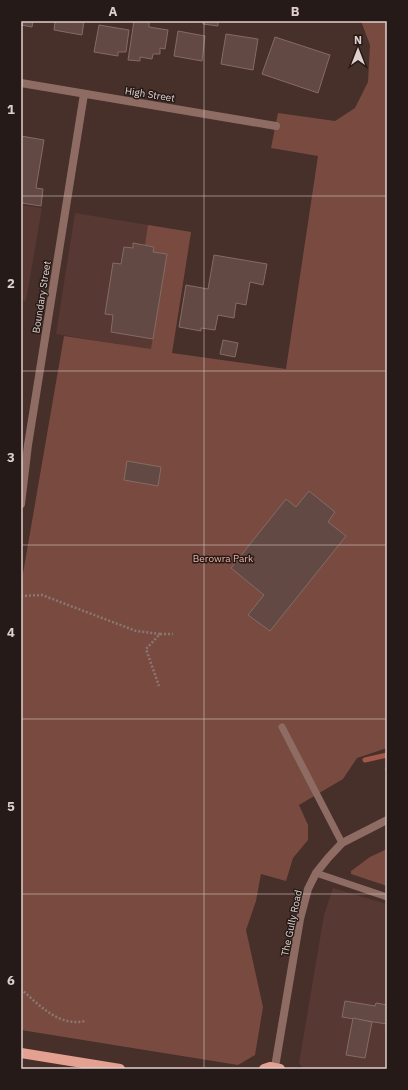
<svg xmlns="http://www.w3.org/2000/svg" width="408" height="1090" viewBox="0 0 408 1090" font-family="'IBM Plex Sans',sans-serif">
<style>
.built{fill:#573832}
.green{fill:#794b40}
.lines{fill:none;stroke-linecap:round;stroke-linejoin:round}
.stream{stroke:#a15849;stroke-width:5}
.building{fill:#624943;stroke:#866b65}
.path{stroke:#8b7772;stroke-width:2.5;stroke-dasharray:2 2;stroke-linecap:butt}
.lane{stroke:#8e6c64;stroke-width:7}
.street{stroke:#8e6c64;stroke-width:8}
.primary{stroke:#e4a091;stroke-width:10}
.grid{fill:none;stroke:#e0d0cc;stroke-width:1;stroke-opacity:0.55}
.labels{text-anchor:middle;stroke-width:3;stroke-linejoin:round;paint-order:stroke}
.street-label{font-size:10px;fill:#e0d0cc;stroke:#251a18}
.park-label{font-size:10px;fill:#f1b2a3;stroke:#251a18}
.neatline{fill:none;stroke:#e0d0cc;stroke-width:1.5}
.grid-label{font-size:13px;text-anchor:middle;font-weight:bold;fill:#e0d0cc}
</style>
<rect width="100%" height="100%" fill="#472f2a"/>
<g class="built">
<path d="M 21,205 L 42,208 L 26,301 L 21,300 Z"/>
<path d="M 75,213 L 191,232 L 172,353 L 56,334 Z"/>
<path d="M 333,888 L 387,904 L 387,1069 L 303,1069 L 299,1063 L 324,915 Z"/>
</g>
<g class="green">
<path d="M 361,21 L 387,21 L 387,748 L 357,758 L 343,779 L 299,805 L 308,825 L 308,840 L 293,858 L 286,881 L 261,874 L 256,901 L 246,930 L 263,1007 L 255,1055 L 238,1065 L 21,1030 L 21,585 L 64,336 L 151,349 L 167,254 L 153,252 L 154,247 L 145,245 L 148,225 L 191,232 L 172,353 L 286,369 L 318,156 L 271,148 L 278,113 L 335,121 L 355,108 L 368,82 L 370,45 Z"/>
<path d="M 387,849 L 387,886 L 351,874 L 351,871 L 370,857 Z"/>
</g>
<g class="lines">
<path class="stream" d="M 365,760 L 387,755"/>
</g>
<g class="building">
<path d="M 21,21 L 33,21 L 32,27 L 21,25 Z"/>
<path d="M 55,21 L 84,21 L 82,35 L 54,30 Z"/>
<path d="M 134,21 L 149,21 L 149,27 L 168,30 L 165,49 L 160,48 L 160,54 L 153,54 L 152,59 L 140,57 L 140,61 L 128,60 Z"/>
<path d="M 203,21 L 218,21 L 218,26 L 203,24 Z"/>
<path d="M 99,25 L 129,30 L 126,52 L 118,52 L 118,56 L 94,52 Z"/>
<path d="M 178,31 L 205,36 L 202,61 L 174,56 Z"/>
<path d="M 226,34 L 258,39 L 253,70 L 221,64 Z"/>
<path d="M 275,37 L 330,55 L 318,93 L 262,74 Z"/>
<path d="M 21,136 L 44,140 L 36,188 L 43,189 L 41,206 L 21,203 Z"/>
<path d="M 133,243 L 154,247 L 153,252 L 167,254 L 153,339 L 111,332 L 113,315 L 105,314 L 113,263 L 121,264 L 124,247 L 133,248 Z"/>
<path d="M 214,255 L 267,264 L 263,285 L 250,282 L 246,305 L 236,303 L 234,318 L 218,315 L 215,330 L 201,328 L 201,331 L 179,327 L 186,285 L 208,289 Z"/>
<path d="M 223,340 L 238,343 L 235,357 L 220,354 Z"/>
<path d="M 127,461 L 161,467 L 158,486 L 124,480 Z"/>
<path d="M 309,491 L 335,512 L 328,522 L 346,536 L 270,631 L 248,615 L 264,595 L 231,568 L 286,499 L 296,507 Z"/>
<path d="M 345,1001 L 375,1006 L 376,1003 L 387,1005 L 387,1024 L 342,1017 Z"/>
<path d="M 353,1018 L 372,1022 L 365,1058 L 346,1055 Z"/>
</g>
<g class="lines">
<g class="path">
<path d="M 21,596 L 42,595 L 136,631 L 160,634 L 146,649 L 159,686"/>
<path d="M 160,634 L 173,634"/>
<path d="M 386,768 L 387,771"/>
<path d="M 21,989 C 39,1005 59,1027 85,1021"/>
</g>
<g class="lane">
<path d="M 282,727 L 342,843"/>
<path d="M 316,873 L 387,897"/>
</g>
<g class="street">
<path d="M 21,83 L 276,126"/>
<path d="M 21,504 L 28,445 L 84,94"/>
<path d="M 275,1067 L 300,919 L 308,889 L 316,873 L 328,858 L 342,843 L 387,820"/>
</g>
<g class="primary">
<path d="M 21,1053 L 120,1069"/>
<path d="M 264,1069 L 270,1067 L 280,1069"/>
</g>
</g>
<path class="grid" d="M 204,21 L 204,1069M 21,196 L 387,196M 21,371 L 387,371M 21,545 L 387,545M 21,719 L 387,719M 21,894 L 387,894"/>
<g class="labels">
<g class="street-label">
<text transform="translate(150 94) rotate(9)" y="4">High Street</text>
<text transform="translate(41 297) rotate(-81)" y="4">Boundary Street</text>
<text transform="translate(291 923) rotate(-78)" y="4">The Gully Road</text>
</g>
<g class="park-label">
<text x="223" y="562">Berowra Park</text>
</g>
</g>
<rect width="408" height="1090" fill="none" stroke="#251a18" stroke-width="44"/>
<g transform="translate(358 50)" stroke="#251a18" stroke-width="3" paint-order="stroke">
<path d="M0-3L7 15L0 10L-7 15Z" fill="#e0d0cc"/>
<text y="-6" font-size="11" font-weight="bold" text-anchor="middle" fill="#e0d0cc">N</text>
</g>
<rect x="22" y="22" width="364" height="1046" class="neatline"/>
<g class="grid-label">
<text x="113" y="16">A</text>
<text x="295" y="16">B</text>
<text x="11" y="114">1</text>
<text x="11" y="288">2</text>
<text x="11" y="462">3</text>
<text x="11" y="637">4</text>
<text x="11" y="811">5</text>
<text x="11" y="985">6</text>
</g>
</svg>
